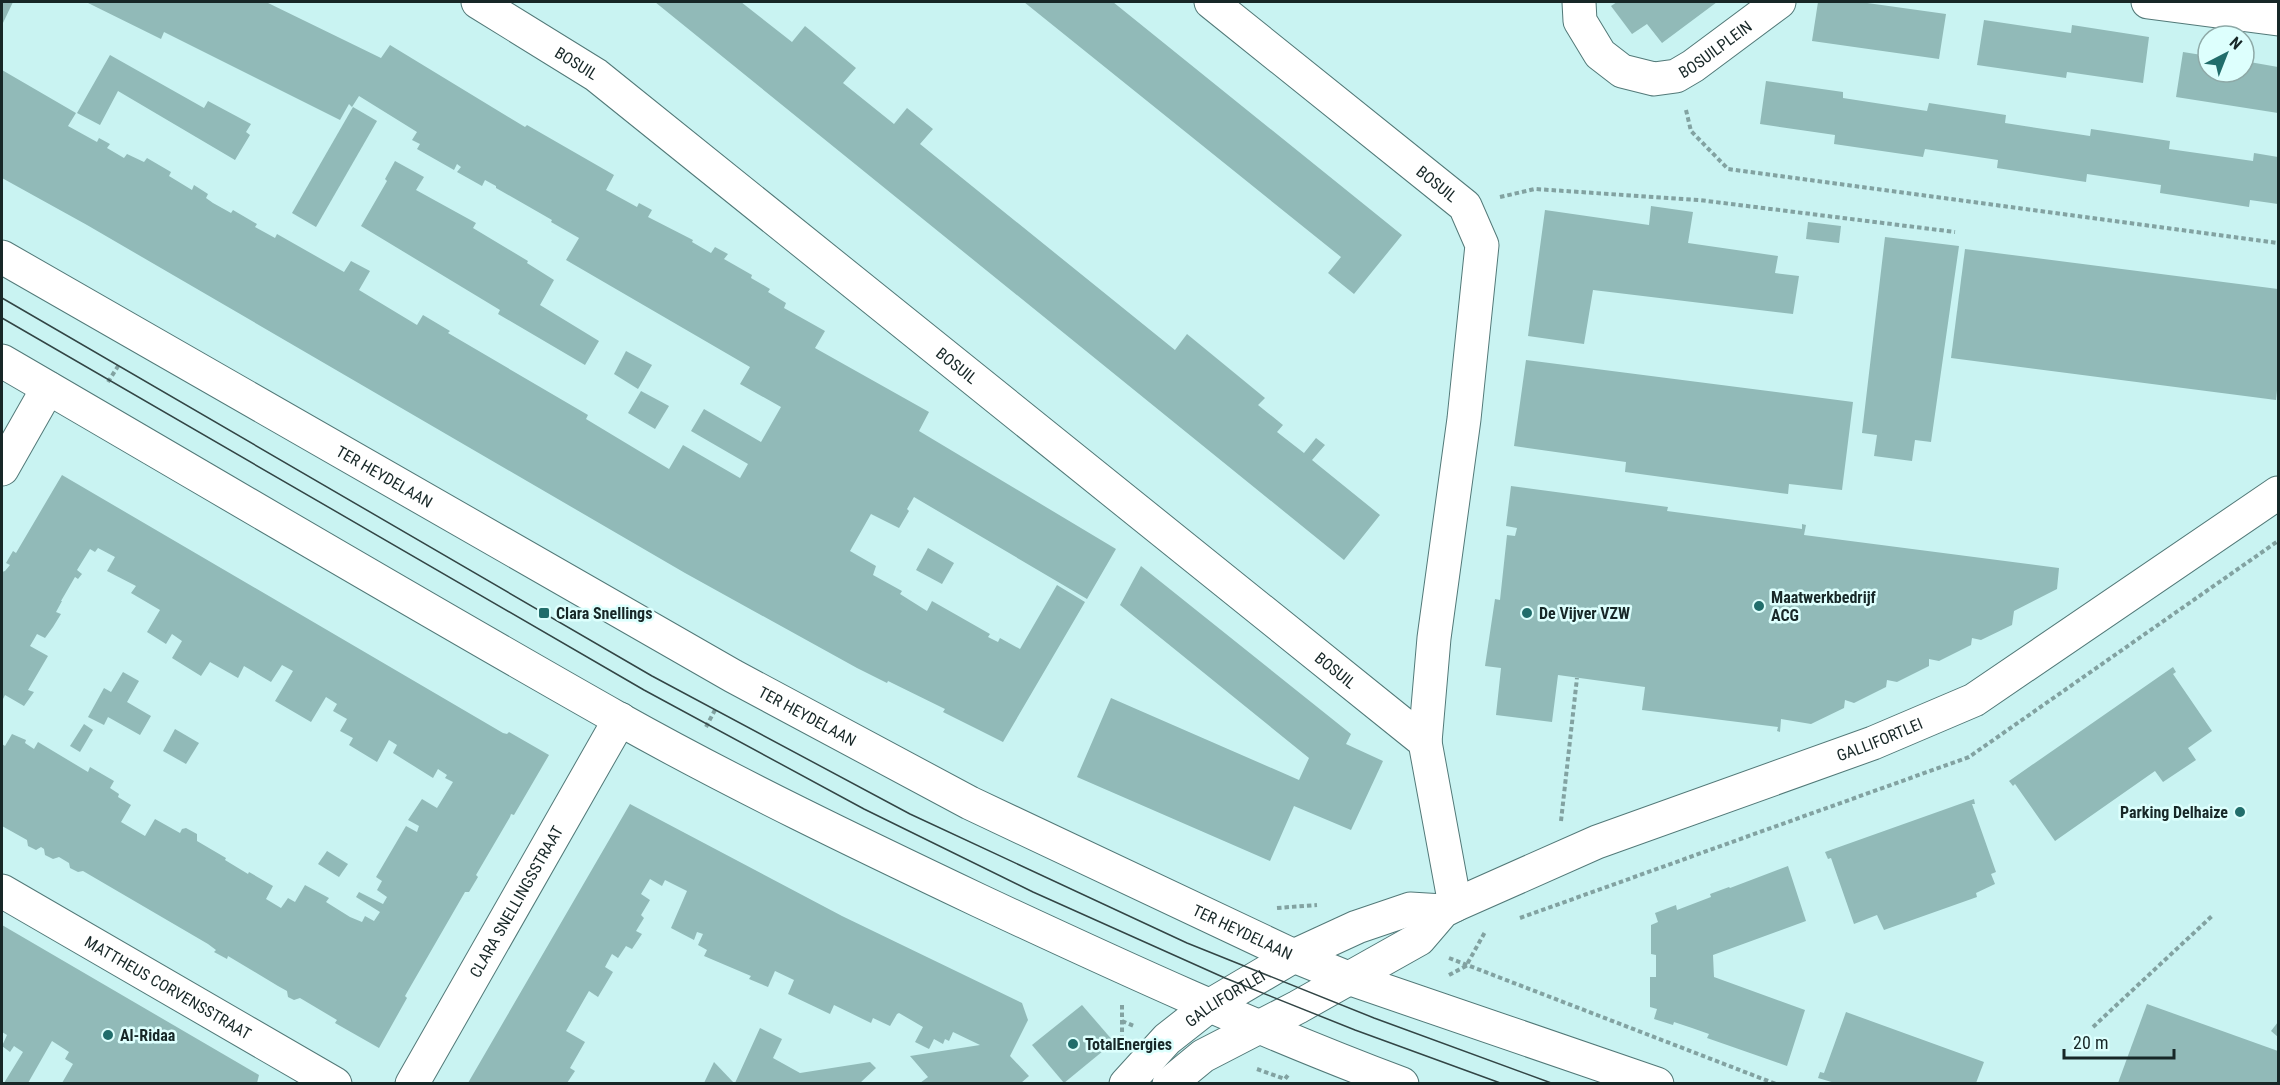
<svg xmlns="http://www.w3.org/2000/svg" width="2280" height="1085" viewBox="0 0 2280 1085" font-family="'Roboto Condensed',sans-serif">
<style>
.building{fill:#91bab8}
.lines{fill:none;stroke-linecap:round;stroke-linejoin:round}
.minor-casing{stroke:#527978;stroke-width:35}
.path{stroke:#82a2a1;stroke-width:4;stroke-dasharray:4.5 3;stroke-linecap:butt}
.minor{stroke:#fff;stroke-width:33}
.tram{stroke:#324545;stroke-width:1.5}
.poi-dot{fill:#216d6b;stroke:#ddfffd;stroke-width:2}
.labels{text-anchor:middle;stroke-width:5;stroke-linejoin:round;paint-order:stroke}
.street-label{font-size:16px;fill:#172727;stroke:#ddfffd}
.poi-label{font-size:16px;font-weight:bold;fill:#172727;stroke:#ddfffd;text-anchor:start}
</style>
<rect width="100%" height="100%" fill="#c9f3f2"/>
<g class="building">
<path d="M 2,2 L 13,2 L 2,25 Z"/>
<path d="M 86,2 L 266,2 L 381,58 L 390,45 L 525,127 L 527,125 L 614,175 L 606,190 L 637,207 L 639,203 L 652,210 L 648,217 L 693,240 L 692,242 L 711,253 L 715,247 L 728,254 L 724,259 L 752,275 L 751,278 L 770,289 L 768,292 L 786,303 L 784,308 L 825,331 L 815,348 L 929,412 L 919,431 L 1116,549 L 1087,599 L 914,497 L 907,509 L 909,511 L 899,528 L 871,514 L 850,551 L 876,566 L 873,575 L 902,591 L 900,594 L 927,611 L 932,601 L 990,634 L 988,637 L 998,642 L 1000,638 L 1020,649 L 1057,585 L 1085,602 L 1003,742 L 943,712 L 945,709 L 888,681 L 887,683 L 857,668 L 685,573 L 87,225 L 2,178 L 2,70 L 76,113 L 68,126 L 97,142 L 99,138 L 110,144 L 107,148 L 124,158 L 127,154 L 144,162 L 147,158 L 171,172 L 169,176 L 192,190 L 194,185 L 208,194 L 206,198 L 213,203 L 231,213 L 233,210 L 257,224 L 255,227 L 275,238 L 277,234 L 344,272 L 351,261 L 370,271 L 359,290 L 417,325 L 423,315 L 450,331 L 448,333 L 588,415 L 586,419 L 669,469 L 683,445 L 740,478 L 748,464 L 691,431 L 704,409 L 761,442 L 781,407 L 740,384 L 750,367 L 566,260 L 579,238 L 551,222 L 552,220 L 496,188 L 496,186 L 485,180 L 482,186 L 457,172 L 461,167 L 457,164 L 454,170 L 417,149 L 420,144 L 412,140 L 417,132 L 359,96 L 352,107 L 349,104 L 340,120 L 164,32 L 161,39 Z"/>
<path d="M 655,2 L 741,2 L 792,42 L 805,26 L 856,68 L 843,83 L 894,124 L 907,108 L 933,129 L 920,144 L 1175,350 L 1187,334 L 1265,398 L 1258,405 L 1283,425 L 1277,432 L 1304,453 L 1316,438 L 1325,445 L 1312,460 L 1380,515 L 1344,560 Z"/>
<path d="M 1024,2 L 1113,2 L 1402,235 L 1354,294 L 1328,273 L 1341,257 Z"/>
<path d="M 1617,2 L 1717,2 L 1662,43 L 1647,24 L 1632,34 L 1611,6 Z"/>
<path d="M 1818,2 L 1860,2 L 1946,14 L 1939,59 L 1812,41 Z"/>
<path d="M 1984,20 L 2071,33 L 2072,25 L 2149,37 L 2143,83 L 2067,72 L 2066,78 L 1977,65 Z"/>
<path d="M 2183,52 L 2208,56 L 2208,72 L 2244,72 L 2244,61 L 2278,67 L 2278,113 L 2176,97 Z"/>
<path d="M 110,55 L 204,108 L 208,101 L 251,124 L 246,132 L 250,135 L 235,160 L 118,91 L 100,125 L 77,113 Z"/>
<path d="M 1766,81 L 1843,92 L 1843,98 L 1927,111 L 1929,103 L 2006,115 L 2005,123 L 2090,136 L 2091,129 L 2170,141 L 2169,149 L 2253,161 L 2254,153 L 2278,157 L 2278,204 L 2250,200 L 2249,207 L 2160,193 L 2161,185 L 2087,174 L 2086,182 L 1997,168 L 1998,160 L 1925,149 L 1923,157 L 1834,144 L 1835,135 L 1760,124 Z"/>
<path d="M 353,107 L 377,121 L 316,227 L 292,213 Z"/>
<path d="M 395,161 L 424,177 L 416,190 L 476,223 L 473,228 L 528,261 L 527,263 L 554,280 L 540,305 L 599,341 L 585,365 L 498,314 L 500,310 L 361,226 L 387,181 L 385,179 Z"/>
<path d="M 1651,206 L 1693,212 L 1688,243 L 1778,256 L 1775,273 L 1799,276 L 1793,314 L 1593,290 L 1584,344 L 1528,336 L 1545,210 L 1649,225 Z"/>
<path d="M 1808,222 L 1841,226 L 1839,243 L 1806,239 Z"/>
<path d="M 1885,237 L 1959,246 L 1931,442 L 1915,440 L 1912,461 L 1874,456 L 1877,435 L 1862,433 Z"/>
<path d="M 1965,249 L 2278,289 L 2278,381 L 2276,400 L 1951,358 Z"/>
<path d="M 626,351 L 652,365 L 638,389 L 614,374 Z"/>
<path d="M 1526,360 L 1853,402 L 1842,490 L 1789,484 L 1788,494 L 1625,472 L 1626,462 L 1514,446 Z"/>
<path d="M 641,391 L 669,406 L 655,429 L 628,413 Z"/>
<path d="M 62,475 L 503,733 L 507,734 L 509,732 L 549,755 L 514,815 L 511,814 L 510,817 L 476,875 L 478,877 L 469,892 L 465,892 L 405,996 L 407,998 L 379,1048 L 335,1023 L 337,1020 L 300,998 L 294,1000 L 288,997 L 287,991 L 278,986 L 228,956 L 227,959 L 214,952 L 216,950 L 208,944 L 83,871 L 78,872 L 70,868 L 69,863 L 59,857 L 53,859 L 45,855 L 44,849 L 41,847 L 36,850 L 28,846 L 27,840 L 2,826 L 2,744 L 5,746 L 12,734 L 26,740 L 25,743 L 34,749 L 38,742 L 88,772 L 90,767 L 114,781 L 110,788 L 119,794 L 118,797 L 131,805 L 121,822 L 145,836 L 155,819 L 180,833 L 182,829 L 186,828 L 197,834 L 197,841 L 226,858 L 225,860 L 248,874 L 249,872 L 273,886 L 266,899 L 281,908 L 288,898 L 295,902 L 305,885 L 329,898 L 326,902 L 350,917 L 362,922 L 365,916 L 374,921 L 380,912 L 356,897 L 359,892 L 383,904 L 387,897 L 377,890 L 382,881 L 376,877 L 406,826 L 417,832 L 419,826 L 408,820 L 422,799 L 437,808 L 453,782 L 445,778 L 447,775 L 438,769 L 433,778 L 393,753 L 397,745 L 389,740 L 377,762 L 349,745 L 353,738 L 340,731 L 347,719 L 333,711 L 337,704 L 326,697 L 311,722 L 275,701 L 293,671 L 282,665 L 271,682 L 244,666 L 238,678 L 210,662 L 201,676 L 172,658 L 182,641 L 172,634 L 166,644 L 147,632 L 160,610 L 131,593 L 136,586 L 107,571 L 115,557 L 98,548 L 95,552 L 90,549 L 77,570 L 82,574 L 78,579 L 75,577 L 61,601 L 62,601 L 56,612 L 61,614 L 53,627 L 45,638 L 37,634 L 30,646 L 48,656 L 28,690 L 34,692 L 24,706 L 5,695 L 2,701 L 2,572 L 5,571 L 10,565 L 6,563 L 13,551 L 16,553 Z"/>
<path d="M 1511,486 L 1668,507 L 1667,511 L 1802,529 L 1802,524 L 1806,525 L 1804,535 L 2059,568 L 2057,589 L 2014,611 L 2012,625 L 1981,640 L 1972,638 L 1971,645 L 1939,661 L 1929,659 L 1929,666 L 1897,682 L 1887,680 L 1886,687 L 1854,703 L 1845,700 L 1844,708 L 1811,724 L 1781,719 L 1780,732 L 1777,731 L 1778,727 L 1642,710 L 1645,687 L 1558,675 L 1552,722 L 1496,715 L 1501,668 L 1485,666 L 1495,599 L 1500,600 L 1507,535 L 1515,536 L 1517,528 L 1506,526 Z"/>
<path d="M 928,548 L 954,563 L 942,584 L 916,570 Z"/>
<path d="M 1141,566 L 1351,734 L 1346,744 L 1383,761 L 1351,830 L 1294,806 L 1270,861 L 1077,777 L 1111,698 L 1299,780 L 1309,758 L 1120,605 Z"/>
<path d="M 2173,667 L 2176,672 L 2173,674 L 2212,731 L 2188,748 L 2196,760 L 2163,782 L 2155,771 L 2055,841 L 2015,784 L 2013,786 L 2009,781 Z"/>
<path d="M 123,672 L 139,681 L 127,702 L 151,716 L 140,735 L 108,717 L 104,725 L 88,717 L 104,688 L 111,692 Z"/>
<path d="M 84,724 L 93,730 L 80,752 L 70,746 Z"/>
<path d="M 175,729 L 199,743 L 186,764 L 163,751 Z"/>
<path d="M 1974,799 L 1975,804 L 1972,804 L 1996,872 L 1991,874 L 1995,884 L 1976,893 L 1977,897 L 1884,930 L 1877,915 L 1854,924 L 1831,858 L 1828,859 L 1825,852 Z"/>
<path d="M 630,804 L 842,916 L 1022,1003 L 1028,1020 L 1010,1056 L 1029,1076 L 1021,1083 L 920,1083 L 928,1077 L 910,1056 L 980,1045 L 953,1032 L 949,1041 L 945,1039 L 943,1044 L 934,1039 L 929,1049 L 915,1042 L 923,1027 L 899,1013 L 897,1014 L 890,1026 L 873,1018 L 871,1023 L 834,1005 L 830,1014 L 788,994 L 794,980 L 775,971 L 768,987 L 749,979 L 751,976 L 704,956 L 707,950 L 698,945 L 703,934 L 697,932 L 694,940 L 671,928 L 687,891 L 665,880 L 662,886 L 650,879 L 641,894 L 650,900 L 641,915 L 644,918 L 636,931 L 642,934 L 632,949 L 626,946 L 618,958 L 612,954 L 605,967 L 613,972 L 598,997 L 589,991 L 566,1031 L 585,1042 L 570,1068 L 575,1071 L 567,1083 L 468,1083 Z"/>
<path d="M 327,851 L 348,864 L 339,877 L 318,864 Z"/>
<path d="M 1788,866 L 1806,921 L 1713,955 L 1714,977 L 1805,1010 L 1787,1066 L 1707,1038 L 1709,1034 L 1692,1028 L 1674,1022 L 1673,1025 L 1654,1019 L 1657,1009 L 1650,1007 L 1650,977 L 1656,977 L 1656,955 L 1651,954 L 1651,925 L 1658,922 L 1655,913 L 1676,905 L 1677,910 L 1711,897 L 1710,894 L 1729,887 L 1730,888 Z"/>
<path d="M 2,925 L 259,1075 L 257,1083 L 62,1083 L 73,1064 L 65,1059 L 69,1052 L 52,1041 L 28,1083 L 4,1083 L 23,1052 L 14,1046 L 10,1052 L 2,1046 L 7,1035 L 2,1032 Z"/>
<path d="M 2147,1004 L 2278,1051 L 2278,1083 L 2118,1083 Z"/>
<path d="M 1082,1005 L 1114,1042 L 1064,1083 L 1032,1045 Z"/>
<path d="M 1846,1012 L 1984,1062 L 1976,1083 L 1835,1083 L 1818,1078 L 1820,1072 L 1824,1073 Z"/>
<path d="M 2278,1022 L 2278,1037 L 2271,1031 Z"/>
<path d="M 760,1028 L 782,1039 L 773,1058 L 800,1073 L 870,1062 L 876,1068 L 860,1083 L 735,1083 Z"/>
<path d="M 714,1062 L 734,1083 L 704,1083 Z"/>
</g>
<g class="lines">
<g class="minor-casing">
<g id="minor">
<path id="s1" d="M 478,2 L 596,75 L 1425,742 L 1455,905"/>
<path id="s2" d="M 1211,2 L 1465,206 L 1482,245 L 1464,419 L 1434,638 L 1425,742"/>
<path id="s3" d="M 1579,2 L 1580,21 L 1600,54 L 1622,71 L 1654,79 L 1676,76 L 1693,66 L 1779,2"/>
<path d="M 2148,2 L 2278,19"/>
<path id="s4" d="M 2,257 L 733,676 L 970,803 L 1294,956 L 1348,978 L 1657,1084"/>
<path d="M 2,361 C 207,480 412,602 619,719 C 737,785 858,843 980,901 C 1119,966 1258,1030 1402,1084"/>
<path d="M 2,469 L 48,388"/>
<path id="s5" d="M 2,891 L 335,1084"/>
<path id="s6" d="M 412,1084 L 620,719"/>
<path id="s7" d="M 1126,1084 L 1167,1039 L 1209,1006 L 1294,956 L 1357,927 L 1410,909 L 1443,911"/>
<path id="s8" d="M 1169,1084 L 1203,1056 L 1298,1007 L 1419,939 L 1443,911 L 1455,905 L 1597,842 L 1873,743 L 1974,700 L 2278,493"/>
</g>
</g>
<g class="path">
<path d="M 1686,110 L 1691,131 L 1728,169 L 2278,243"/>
<path d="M 1500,197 L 1535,189 L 1699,200 L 1955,232"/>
<path d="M 108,382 L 120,363"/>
<path d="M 706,727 L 716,708"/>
<path d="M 1561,821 L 1577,678"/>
<path d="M 1277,908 L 1317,905"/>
<path d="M 1520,918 L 1969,757 L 2278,541"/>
<path d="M 1449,958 L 1776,1084"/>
<path d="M 1449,975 L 1466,966 L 1485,932"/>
<path d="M 1122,1005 L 1122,1036"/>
<path d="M 1122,1021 L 1134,1026"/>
<path d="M 2093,1027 L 2212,916"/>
<path d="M 1257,1069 L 1285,1079 L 1288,1075"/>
</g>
<use href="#minor" class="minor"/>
<g class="tram">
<path d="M 2,298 L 652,676 L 910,814 L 1187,943 L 1374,1018 L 1554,1084"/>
<path d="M 2,318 L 644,690 L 864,809 L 1033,892 L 1225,978 L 1355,1030 L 1503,1084"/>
</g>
</g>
<g class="poi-dot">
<circle cx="1759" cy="606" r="6"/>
<rect x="538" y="607" width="12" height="12" rx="3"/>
<circle cx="1527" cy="613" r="6"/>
<circle cx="2240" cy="812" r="6"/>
<circle cx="108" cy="1035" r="6"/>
<circle cx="1073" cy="1044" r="6"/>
</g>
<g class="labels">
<g class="street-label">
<text dy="6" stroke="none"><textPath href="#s3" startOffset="188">BOSUILPLEIN</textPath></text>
<text dy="6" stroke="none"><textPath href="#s1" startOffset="116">BOSUIL</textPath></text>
<text dy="6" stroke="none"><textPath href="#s2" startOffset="290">BOSUIL</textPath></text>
<text dy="6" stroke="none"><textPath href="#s1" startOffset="602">BOSUIL</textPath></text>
<text dy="6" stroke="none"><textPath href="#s4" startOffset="441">TER HEYDELAAN</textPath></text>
<text dy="6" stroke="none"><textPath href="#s1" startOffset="1088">BOSUIL</textPath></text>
<text dy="6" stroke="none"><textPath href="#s4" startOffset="927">TER HEYDELAAN</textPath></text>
<text dy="6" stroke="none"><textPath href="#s8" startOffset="796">GALLIFORTLEI</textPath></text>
<text dy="6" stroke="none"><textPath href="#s6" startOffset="210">CLARA SNELLINGSSTRAAT</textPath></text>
<text dy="6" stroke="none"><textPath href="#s4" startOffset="1413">TER HEYDELAAN</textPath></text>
<text dy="6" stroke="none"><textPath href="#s5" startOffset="192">MATTHEUS CORVENSSTRAAT</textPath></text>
<text dy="6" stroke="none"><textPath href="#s7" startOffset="132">GALLIFORTLEI</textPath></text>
</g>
<g class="poi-label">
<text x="1771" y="603">Maatwerkbedrijf<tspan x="1771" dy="18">ACG</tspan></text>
<text x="556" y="619">Clara Snellings</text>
<text x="1539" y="619">De Vijver VZW</text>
<text x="2228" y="818" text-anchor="end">Parking Delhaize</text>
<text x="120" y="1041">Al-Ridaa</text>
<text x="1085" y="1050">TotalEnergies</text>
</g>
</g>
<rect width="2280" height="1085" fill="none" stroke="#172727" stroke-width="6"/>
<g transform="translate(2226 54) rotate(42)"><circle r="28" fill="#ddfffd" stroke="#8ea9a7" stroke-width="1.5"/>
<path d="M0-4.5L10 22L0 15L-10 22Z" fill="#216d6b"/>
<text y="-9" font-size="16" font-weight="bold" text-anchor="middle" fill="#172727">N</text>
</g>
<path d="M2064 1049v9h110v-9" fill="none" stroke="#172727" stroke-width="3"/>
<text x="2073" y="1049" font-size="18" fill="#172727" stroke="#ddfffd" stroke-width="4.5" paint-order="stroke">20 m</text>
</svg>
